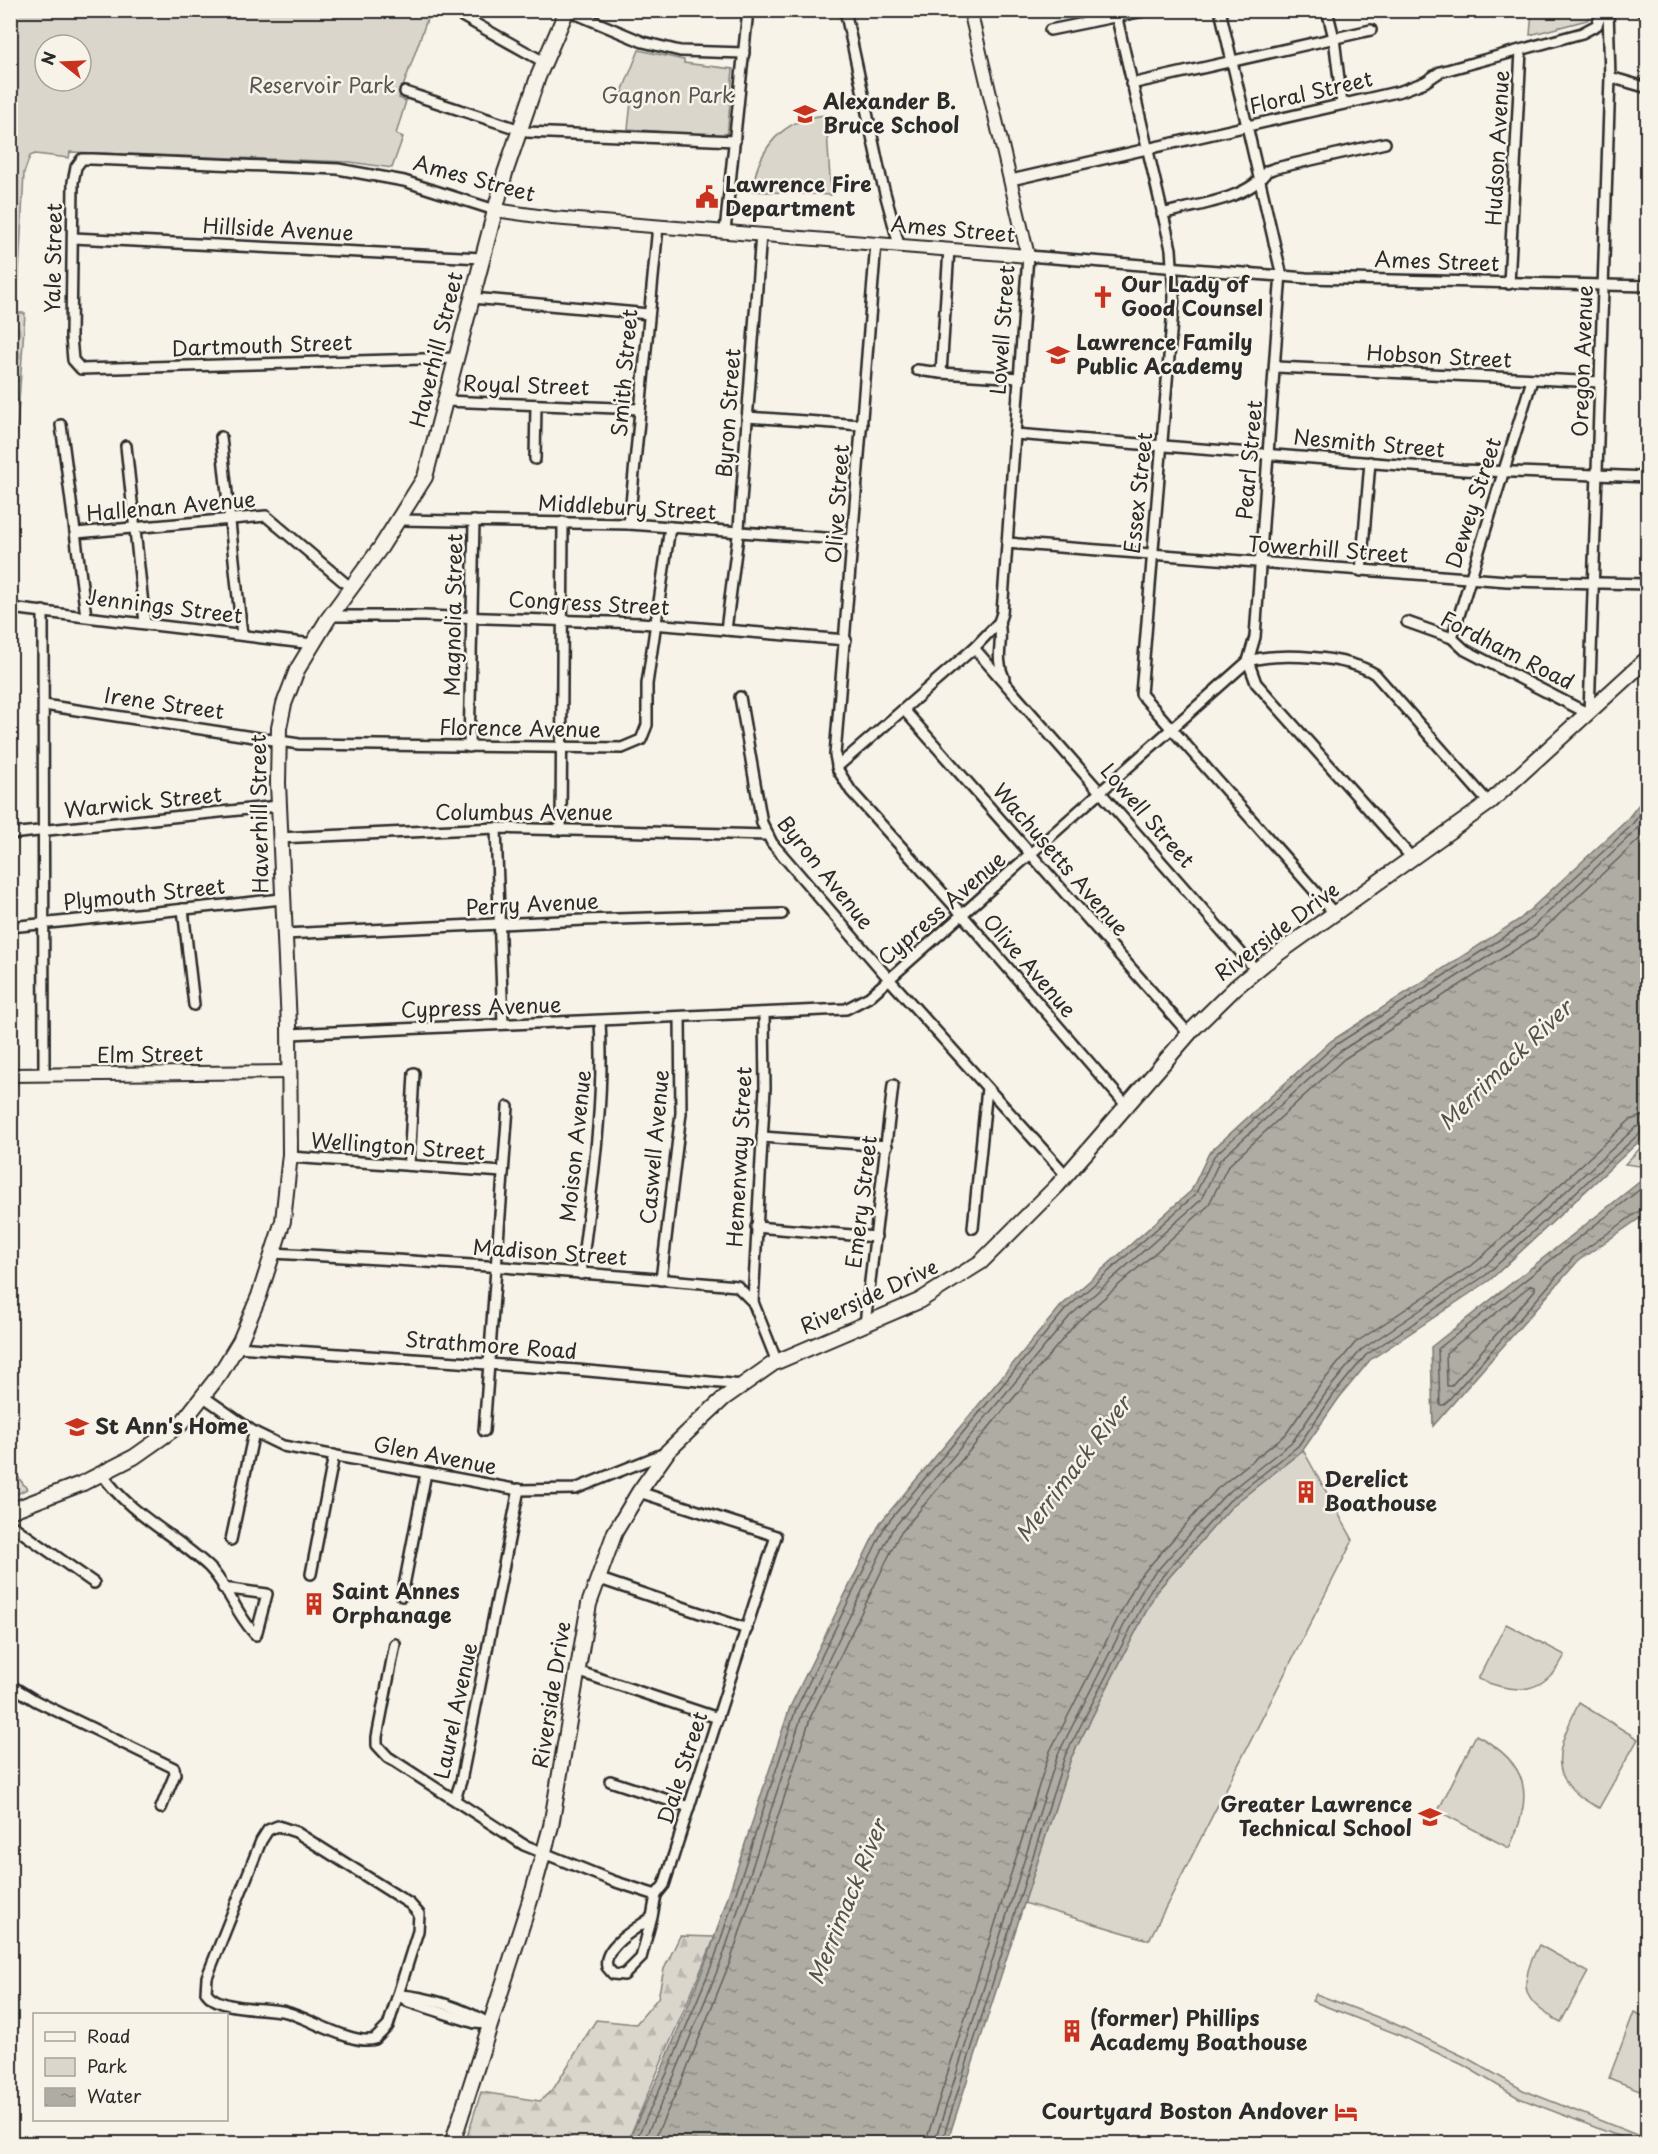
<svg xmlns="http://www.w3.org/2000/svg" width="1658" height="2154" viewBox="0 0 1658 2154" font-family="'Playpen Sans',sans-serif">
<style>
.green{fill:#dad6cc;stroke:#82807c;stroke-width:1.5;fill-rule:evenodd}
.forest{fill:url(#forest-firs);stroke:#82807c;stroke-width:1.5}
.cemetery{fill:url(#cemetery-stones);stroke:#82807c;stroke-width:1.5}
.water{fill:url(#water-ripples);stroke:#7a7874;stroke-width:1.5}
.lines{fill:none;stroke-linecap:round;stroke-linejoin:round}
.shore{stroke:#605f5b;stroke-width:1.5}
.minor-casing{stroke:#2b2b2b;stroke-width:14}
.tertiary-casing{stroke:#2b2b2b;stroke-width:16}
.secondary-casing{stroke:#2b2b2b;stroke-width:18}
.minor{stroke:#f7f3e8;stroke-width:9}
.tertiary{stroke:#f7f3e8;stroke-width:12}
.secondary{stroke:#f7f3e8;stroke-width:14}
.labels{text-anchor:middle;stroke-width:5;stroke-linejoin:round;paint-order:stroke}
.park-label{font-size:21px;fill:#575653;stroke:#f7f3e8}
.street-label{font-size:21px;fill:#2b2b2b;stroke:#f7f3e8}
.poi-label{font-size:21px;font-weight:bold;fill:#2b2b2b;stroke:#f7f3e8;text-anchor:start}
.water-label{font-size:22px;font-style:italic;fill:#53524f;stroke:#f7f3e8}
</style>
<defs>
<pattern id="forest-firs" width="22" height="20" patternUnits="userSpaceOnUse" patternTransform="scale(1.5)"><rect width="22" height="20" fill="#dad6cc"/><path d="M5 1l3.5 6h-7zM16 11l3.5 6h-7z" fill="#bbb8af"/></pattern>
<pattern id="cemetery-stones" width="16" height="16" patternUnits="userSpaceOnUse" patternTransform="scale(1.5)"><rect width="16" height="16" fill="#dad6cc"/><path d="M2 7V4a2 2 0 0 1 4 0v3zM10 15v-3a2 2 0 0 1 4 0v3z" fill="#bbb8af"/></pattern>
<pattern id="water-ripples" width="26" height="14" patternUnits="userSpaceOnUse" patternTransform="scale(1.5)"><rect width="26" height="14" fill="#afaca4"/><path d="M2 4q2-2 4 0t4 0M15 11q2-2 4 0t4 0" fill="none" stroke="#8f8c86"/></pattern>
</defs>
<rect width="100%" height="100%" fill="#f7f3e8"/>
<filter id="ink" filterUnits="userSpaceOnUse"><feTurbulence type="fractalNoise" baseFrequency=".0167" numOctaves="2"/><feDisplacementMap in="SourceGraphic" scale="12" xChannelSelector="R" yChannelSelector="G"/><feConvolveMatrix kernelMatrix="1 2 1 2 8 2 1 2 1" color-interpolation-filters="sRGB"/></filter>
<g filter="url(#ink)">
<g class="green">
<path d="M 11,11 L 430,11 L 399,98 L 406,101 L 396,134 L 403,137 L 392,168 L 350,162 L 70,152 L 69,158 L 35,154 L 30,156 L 24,173 L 18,292 L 11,295 ZM 45,45 L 81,45 L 81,81 L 45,81 Z"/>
<path d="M 1532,11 L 1532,10 L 1594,11 L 1587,20 L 1530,35 Z"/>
<path d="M 639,50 L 684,60 L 684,63 L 733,69 L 727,137 L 628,129 L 632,93 L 622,92 Z"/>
<path d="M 826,115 L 831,195 L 752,191 C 758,148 782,119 826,115 Z"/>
<path d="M 1647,1141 L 1647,1167 L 1625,1164 Z"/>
<path d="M 1303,1450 L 1353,1540 L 1149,1940 L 1024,1903 L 1071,1758 L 1156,1592 L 1233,1505 Z"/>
<path d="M 10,1466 L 27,1489 L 11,1497 L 10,1497 Z"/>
<path d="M 1506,1624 L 1565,1655 C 1544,1695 1517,1695 1478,1679 Z"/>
<path d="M 1579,1703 L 1638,1739 L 1599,1808 C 1545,1781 1555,1751 1579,1703 Z"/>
<path d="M 1476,1735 C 1529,1763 1535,1795 1509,1848 L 1438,1811 Z"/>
<path d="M 1539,1945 L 1588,1972 L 1561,2022 C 1520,2002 1518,1984 1539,1945 Z"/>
<path d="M 1316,1994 L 1393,2023 L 1467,2058 L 1523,2090 L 1647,2139 L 1647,2143 L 1636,2143 L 1519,2098 L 1463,2065 L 1397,2034 L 1312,2001 Z"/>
<path d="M 1634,2012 L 1647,2018 L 1647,2093 L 1609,2078 Z"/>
</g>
<path class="forest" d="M 680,1936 L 715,1937 L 627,2143 L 465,2143 L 481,2092 L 540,2101 L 554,2088 L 596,2020 L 636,2024 L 658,1998 L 664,1969 Z"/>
<path class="cemetery" d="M 11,313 L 25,313 L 11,518 L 10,313 Z"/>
<g class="water">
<path d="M 1647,794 L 1647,1134 L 1490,1280 L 1370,1360 L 1339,1398 L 1303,1450 L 1233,1505 L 1156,1592 L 1071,1758 L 947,2143 L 627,2143 L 662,2069 L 709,1954 L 790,1707 L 880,1523 L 1061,1306 L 1191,1191 L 1209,1153 L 1331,1041 L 1520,919 L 1625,822 Z"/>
<path d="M 1647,1176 L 1647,1213 L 1578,1261 L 1433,1426 L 1431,1347 Z"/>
</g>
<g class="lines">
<g class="shore">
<path d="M 1648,1183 L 1438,1349 L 1440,1405 L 1444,1405 L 1574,1257 L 1642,1209 L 1648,1208"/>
<path d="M 1531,1285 L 1535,1286 L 1535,1290 L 1451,1386 L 1447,1386 L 1446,1353 Z"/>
<path d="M 634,2144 L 668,2071 L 715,1957 L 796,1709 L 885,1526 L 1065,1310 L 1195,1195 L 1214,1156 L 1334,1046 L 1524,924 L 1630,827 L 1648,804"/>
<path d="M 642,2144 L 675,2074 L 722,1959 L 803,1712 L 892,1530 L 1070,1316 L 1201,1200 L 1220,1160 L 1339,1052 L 1528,931 L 1634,832 L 1648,816"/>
<path d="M 652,2144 L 683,2078 L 730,1962 L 811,1716 L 899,1535 L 1077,1322 L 1208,1206 L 1228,1166 L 1344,1059 L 1535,937 L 1648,831"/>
<path d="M 925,2144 L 1050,1751 L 1138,1579 L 1217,1489 L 1286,1434 L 1321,1384 L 1355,1343 L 1476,1262 L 1630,1120 L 1648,1114"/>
<path d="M 934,2144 L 1058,1754 L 1145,1584 L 1224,1496 L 1293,1441 L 1328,1390 L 1361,1350 L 1481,1269 L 1636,1127 L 1648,1123"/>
<path d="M 941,2144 L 1065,1756 L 1151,1589 L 1229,1501 L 1298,1446 L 1334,1394 L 1366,1355 L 1486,1275 L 1641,1132 L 1648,1131"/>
</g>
<g class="minor-casing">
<g id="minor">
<path d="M 451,10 L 544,62"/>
<path d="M 567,10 L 643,42 L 680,51 L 744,53"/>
<path d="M 845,10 L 881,178 L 899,245"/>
<path d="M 1115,10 L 1171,249 L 1174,297 L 1141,694 L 1334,913"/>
<path d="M 1220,10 L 1281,272 L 1255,637 L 1248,661 L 1256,683 L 1412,858"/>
<path d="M 1327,10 L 1334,38 L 1342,104"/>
<path d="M 1640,10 L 1648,12"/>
<path d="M 1050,30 L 1149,10"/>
<path d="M 1610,77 L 1648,88"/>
<path d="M 1131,84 L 1371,30"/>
<path d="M 405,92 L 527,132 L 735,141"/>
<path d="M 1011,180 L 1401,91 L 1425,82 L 1440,72 L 1582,33 L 1597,25 L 1603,10"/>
<path d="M 1162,214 C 1193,205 1249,200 1267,171 L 1276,168 L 1385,143"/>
<path d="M 725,231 L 748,10"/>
<path d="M 73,238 L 482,258"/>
<path d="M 876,243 L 835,755 L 838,770 L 851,791 L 958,910 L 1126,1105"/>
<path d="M 949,249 L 941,373 L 1020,378"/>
<path d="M 1509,284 L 1521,50"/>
<path d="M 472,298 L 649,314"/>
<path d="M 457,358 L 81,369 L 73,360 L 71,337 L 73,182 L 76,167 L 82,159 L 92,159 L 338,169 L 404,181 L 495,210"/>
<path d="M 1276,367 L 1601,382"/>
<path d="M 917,370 L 941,373"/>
<path d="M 446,401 L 640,409"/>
<path d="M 747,417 L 862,425"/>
<path d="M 61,425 L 86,616"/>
<path d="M 1015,434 L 1462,470 L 1648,477"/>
<path d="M 221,437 L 242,635"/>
<path d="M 126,446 L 145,623"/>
<path d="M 535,459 L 536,405"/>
<path d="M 399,520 L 629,524 L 853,540"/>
<path d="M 629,524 L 658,226"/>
<path d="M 76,533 L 266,516 L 351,588"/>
<path d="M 1007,543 L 1507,581 L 1648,584"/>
<path d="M 1361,571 L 1370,462"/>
<path d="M 10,608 L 313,644"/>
<path d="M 43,611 L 44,1075"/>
<path d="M 330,616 L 424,616 L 640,623 L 846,640"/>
<path d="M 999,622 C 1004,643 994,656 1004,678"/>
<path d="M 1407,622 L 1452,638 L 1465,650 L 1589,714 L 1610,77 L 1608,10"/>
<path d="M 726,630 L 739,528 L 761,234"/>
<path d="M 1452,638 L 1532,380"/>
<path d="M 740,697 L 762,823 L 772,843 L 889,979 L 1066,1175"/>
<path d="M 44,705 L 299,744 L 622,748 L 641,740 L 647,725 L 647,684 L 670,527"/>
<path d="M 904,710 L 1189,1034"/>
<path d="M 469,747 L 474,521"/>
<path d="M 837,767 L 974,648"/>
<path d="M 496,828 L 503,1024"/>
<path d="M 561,830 L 563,522"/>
<path d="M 10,834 L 278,806"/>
<path d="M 279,838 L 496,828 L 768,835"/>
<path d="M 183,909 L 194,1005"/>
<path d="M 10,927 L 282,899"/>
<path d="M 284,934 L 584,920 L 782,914"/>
<path d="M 1256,970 L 974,648 L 999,622 L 1002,613 L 1028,256 L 1306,278 L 1648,286"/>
<path d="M 289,1034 L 846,1009 L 869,997 L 1248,661 C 1280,652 1347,656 1375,674 L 1489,803"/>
<path d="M 762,1137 L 887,1146"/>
<path d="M 290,1157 L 503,1172"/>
<path d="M 409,1165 L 414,1073"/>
<path d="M 756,1227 L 876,1237"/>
<path d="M 973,1228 L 987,1088"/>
<path d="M 273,1253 C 428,1261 583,1272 737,1286 L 753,1302 L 777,1362"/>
<path d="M 581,1274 C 591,1190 605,1106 600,1021"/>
<path d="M 661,1280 L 681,1113 L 680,1017"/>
<path d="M 753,1302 L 765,1088 L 764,1014"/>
<path d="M 865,1324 L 893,1085"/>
<path d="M 236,1347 L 577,1370 L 743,1385"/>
<path d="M 204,1397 L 254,1432 L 283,1446 L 519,1490 L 575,1489 L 665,1453"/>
<path d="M 484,1431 L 508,1107"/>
<path d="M 102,1474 C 129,1514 174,1534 209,1567 C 228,1586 236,1615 256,1635 L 267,1594 L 223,1588"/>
<path d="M 10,1524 L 94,1583"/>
<path d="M 231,1540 L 254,1432"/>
<path d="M 311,1574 L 334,1455"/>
<path d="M 597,1578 L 747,1629"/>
<path d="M 402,1596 L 426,1473"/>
<path d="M 395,1644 L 377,1737 L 377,1745 L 388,1757 L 524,1845 L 613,1881 L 656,1895 L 664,1885 L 776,1536 L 639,1492"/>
<path d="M 577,1671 L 718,1718"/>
<path d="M 10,1685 L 36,1701 L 174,1768 L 175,1774 L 161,1808"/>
<path d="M 610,1781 L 689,1807"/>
<path d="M 455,1799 L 461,1781 L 519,1489"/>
<path d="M 278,1826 L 296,1832 L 410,1904 L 419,1914 L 418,1931 L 388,2026 L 375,2039 C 354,2046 309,2018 286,2012 C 265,2007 218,2011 206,1992 L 207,1977 L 261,1841 L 268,1830 Z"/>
<path d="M 652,1917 L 641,1958 L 624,1975 L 613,1974 L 607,1967 C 602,1946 638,1928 652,1917 L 656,1895"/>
<path d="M 398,1995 C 427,1996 465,2009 490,2024"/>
<path d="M 400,1996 L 409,2002 L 475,2023 L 486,2024"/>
</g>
</g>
<g class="tertiary-casing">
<g id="tertiary">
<path d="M 495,210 L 552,218 L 1028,256 L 970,10"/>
<path d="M 10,1075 L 290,1072"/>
</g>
</g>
<g class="secondary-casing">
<g id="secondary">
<path d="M 10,1511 L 83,1483 L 134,1457 L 181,1424 L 220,1374 L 240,1341 L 259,1296 L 283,1221 L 290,1154 L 289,1026 L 278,783 L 279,728 L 284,704 L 297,670 L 328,619 L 381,547 L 425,477 L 505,173 L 538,77 L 567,10"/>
<path d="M 452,2144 L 533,1891 L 551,1826 L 589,1604 L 615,1532 L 639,1492 L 668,1451 L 693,1427 L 724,1398 L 774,1363 L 919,1301 L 981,1262 L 1057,1186 L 1193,1029 L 1236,987 L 1265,963 L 1489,803 L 1648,658"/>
</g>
</g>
<use href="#minor" class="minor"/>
<use href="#tertiary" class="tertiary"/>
<use href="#secondary" class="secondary"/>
</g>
</g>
<defs>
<g id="school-bare" transform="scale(1.8)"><path d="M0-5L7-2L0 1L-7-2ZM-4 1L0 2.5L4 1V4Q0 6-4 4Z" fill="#c8321e" stroke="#f7f3e8" stroke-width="2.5" paint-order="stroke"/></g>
<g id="civic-bare" transform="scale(1.8)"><path d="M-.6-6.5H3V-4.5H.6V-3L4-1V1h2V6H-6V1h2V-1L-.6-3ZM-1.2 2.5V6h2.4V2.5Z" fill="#c8321e" stroke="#f7f3e8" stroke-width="2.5" paint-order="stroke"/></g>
<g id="church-bare" transform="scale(1.8)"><path d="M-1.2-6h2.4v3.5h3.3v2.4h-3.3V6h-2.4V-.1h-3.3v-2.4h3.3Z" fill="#c8321e" stroke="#f7f3e8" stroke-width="2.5" paint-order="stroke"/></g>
<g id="building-bare" transform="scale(1.8)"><path d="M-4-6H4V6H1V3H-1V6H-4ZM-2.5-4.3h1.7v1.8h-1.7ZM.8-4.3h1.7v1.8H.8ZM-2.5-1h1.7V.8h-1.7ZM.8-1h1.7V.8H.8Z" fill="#c8321e" stroke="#f7f3e8" stroke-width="2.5" paint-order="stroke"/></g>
<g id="hotel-bare" transform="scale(1.8)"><path d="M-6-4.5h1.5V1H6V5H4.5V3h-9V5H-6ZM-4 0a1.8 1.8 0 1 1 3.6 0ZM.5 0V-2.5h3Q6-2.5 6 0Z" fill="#c8321e" stroke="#f7f3e8" stroke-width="2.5" paint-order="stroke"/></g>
</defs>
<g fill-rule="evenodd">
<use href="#school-bare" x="805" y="114"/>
<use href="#civic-bare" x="707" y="197"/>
<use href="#church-bare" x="1103" y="297"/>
<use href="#school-bare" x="1058" y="355"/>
<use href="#school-bare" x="77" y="1427"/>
<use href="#building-bare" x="1306" y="1492"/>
<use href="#building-bare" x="314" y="1604"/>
<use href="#school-bare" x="1430" y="1817"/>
<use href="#building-bare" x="1072" y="2031"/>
<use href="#hotel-bare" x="1346" y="2112"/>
</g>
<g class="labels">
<g class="park-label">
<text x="322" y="93">Reservoir Park</text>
<text x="668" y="103">Gagnon Park</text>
</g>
<g class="street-label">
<text transform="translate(1311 93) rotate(-13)" y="7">Floral Street</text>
<text transform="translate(1498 148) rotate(-87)" y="7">Hudson Avenue</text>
<text transform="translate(474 179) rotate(15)" y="7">Ames Street</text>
<text transform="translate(278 230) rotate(3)" y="7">Hillside Avenue</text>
<text transform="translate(953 230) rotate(5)" y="7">Ames Street</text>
<text transform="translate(54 258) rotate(-89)" y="7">Yale Street</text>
<text transform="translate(1437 262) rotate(2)" y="7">Ames Street</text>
<text transform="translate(1003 330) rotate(-86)" y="7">Lowell Street</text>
<text transform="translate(262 346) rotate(-2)" y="7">Dartmouth Street</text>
<text transform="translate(437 350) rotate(-76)" y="7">Haverhill Street</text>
<text transform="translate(1439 357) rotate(3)" y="7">Hobson Street</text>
<text transform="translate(1583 361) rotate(-88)" y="7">Oregon Avenue</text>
<text transform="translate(625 373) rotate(-85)" y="7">Smith Street</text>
<text transform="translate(526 386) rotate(2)" y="7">Royal Street</text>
<text transform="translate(729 413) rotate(-86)" y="7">Byron Street</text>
<text transform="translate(1369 444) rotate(5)" y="7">Nesmith Street</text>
<text transform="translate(1250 460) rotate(-85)" y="7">Pearl Street</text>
<text transform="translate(1139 493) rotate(-84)" y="7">Essex Street</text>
<text transform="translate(1474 503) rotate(-72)" y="7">Dewey Street</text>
<text transform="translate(838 504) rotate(-86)" y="7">Olive Street</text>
<text transform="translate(171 507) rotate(-5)" y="7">Hallenan Avenue</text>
<text transform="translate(627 508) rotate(3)" y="7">Middlebury Street</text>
<text transform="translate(1328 550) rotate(4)" y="7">Towerhill Street</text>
<text transform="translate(589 604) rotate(3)" y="7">Congress Street</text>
<text transform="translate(164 607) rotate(7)" y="7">Jennings Street</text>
<text transform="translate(454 615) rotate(-89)" y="7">Magnolia Street</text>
<text transform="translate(1507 651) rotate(27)" y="7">Fordham Road</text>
<text transform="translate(164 704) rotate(8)" y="7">Irene Street</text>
<text transform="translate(520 729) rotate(1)" y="7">Florence Avenue</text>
<text transform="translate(143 803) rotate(-6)" y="7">Warwick Street</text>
<text x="524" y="820">Columbus Avenue</text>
<text transform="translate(260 814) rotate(-91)" y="7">Haverhill Street</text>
<text transform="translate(1147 816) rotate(49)" y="7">Lowell Street</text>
<text transform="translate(1060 860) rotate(49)" y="7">Wachusetts Avenue</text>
<text transform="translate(825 873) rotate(51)" y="7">Byron Avenue</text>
<text transform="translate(144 895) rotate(-6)" y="7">Plymouth Street</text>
<text transform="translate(532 905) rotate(-3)" y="7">Perry Avenue</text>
<text transform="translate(942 909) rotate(-41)" y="7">Cypress Avenue</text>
<text transform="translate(1277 932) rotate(-37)" y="7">Riverside Drive</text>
<text transform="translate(1029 966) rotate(49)" y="7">Olive Avenue</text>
<text transform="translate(481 1008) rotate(-2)" y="7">Cypress Avenue</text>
<text transform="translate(150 1055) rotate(-1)" y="7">Elm Street</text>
<text transform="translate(576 1146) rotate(-84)" y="7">Moison Avenue</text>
<text transform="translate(398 1147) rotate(4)" y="7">Wellington Street</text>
<text transform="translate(655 1147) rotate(-85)" y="7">Caswell Avenue</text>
<text transform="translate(740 1157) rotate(-87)" y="7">Hemenway Street</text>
<text transform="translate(862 1202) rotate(-83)" y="7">Emery Street</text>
<text transform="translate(550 1253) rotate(4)" y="7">Madison Street</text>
<text transform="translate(869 1297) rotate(-25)" y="7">Riverside Drive</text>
<text transform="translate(491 1346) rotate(4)" y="7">Strathmore Road</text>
<text transform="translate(435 1456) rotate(11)" y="7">Glen Avenue</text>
<text transform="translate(552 1695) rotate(-81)" y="7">Riverside Drive</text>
<text transform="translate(456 1711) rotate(-78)" y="7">Laurel Avenue</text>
<text transform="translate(683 1768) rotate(-72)" y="7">Dale Street</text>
</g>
<g class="poi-label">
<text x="823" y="109">Alexander B.<tspan x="823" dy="24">Bruce School</tspan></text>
<text x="725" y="192">Lawrence Fire<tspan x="725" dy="24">Department</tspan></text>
<text x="1121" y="292">Our Lady of<tspan x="1121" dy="24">Good Counsel</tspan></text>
<text x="1076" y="350">Lawrence Family<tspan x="1076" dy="24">Public Academy</tspan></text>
<text x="95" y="1434">St Ann's Home</text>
<text x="1324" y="1487">Derelict<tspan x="1324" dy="24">Boathouse</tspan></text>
<text x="332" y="1599">Saint Annes<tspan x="332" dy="24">Orphanage</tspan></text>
<text x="1412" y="1812" text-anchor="end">Greater Lawrence<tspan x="1412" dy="24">Technical School</tspan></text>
<text x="1090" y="2026">(former) Phillips<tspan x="1090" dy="24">Academy Boathouse</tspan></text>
<text x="1328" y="2119" text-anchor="end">Courtyard Boston Andover</text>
</g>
<g class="water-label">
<text transform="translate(1505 1065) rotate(-44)" y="8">Merrimack River</text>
<text transform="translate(1073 1469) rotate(-53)" y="8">Merrimack River</text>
<text transform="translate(847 1902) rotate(-68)" y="8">Merrimack River</text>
</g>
</g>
<rect width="1658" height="2154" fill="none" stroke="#f7f3e8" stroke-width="36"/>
<rect x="18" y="18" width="1622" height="2118" fill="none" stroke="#2b2b2b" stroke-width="2" filter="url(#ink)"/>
<rect x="33" y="2013" width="195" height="108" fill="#f7f3e8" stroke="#a5a39c" stroke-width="1.5"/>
<rect x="45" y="2032" width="30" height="9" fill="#f7f3e8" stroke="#a5a39c" stroke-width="1.5"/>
<text x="87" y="2043" font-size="18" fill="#2b2b2b">Road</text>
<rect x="45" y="2058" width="30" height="18" fill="#dad6cc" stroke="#a5a39c" stroke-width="1.5"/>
<text x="87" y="2073" font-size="18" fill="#2b2b2b">Park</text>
<rect x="45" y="2088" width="30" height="18" fill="url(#water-ripples)" stroke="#a5a39c" stroke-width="1.5"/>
<text x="87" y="2103" font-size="18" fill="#2b2b2b">Water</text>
<g transform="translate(63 63) rotate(288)"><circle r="28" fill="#f7f3e8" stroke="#a5a39c" stroke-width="1.5"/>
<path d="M0-4.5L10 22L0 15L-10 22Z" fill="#c8321e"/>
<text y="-9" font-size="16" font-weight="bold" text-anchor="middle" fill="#2b2b2b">N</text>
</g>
</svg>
